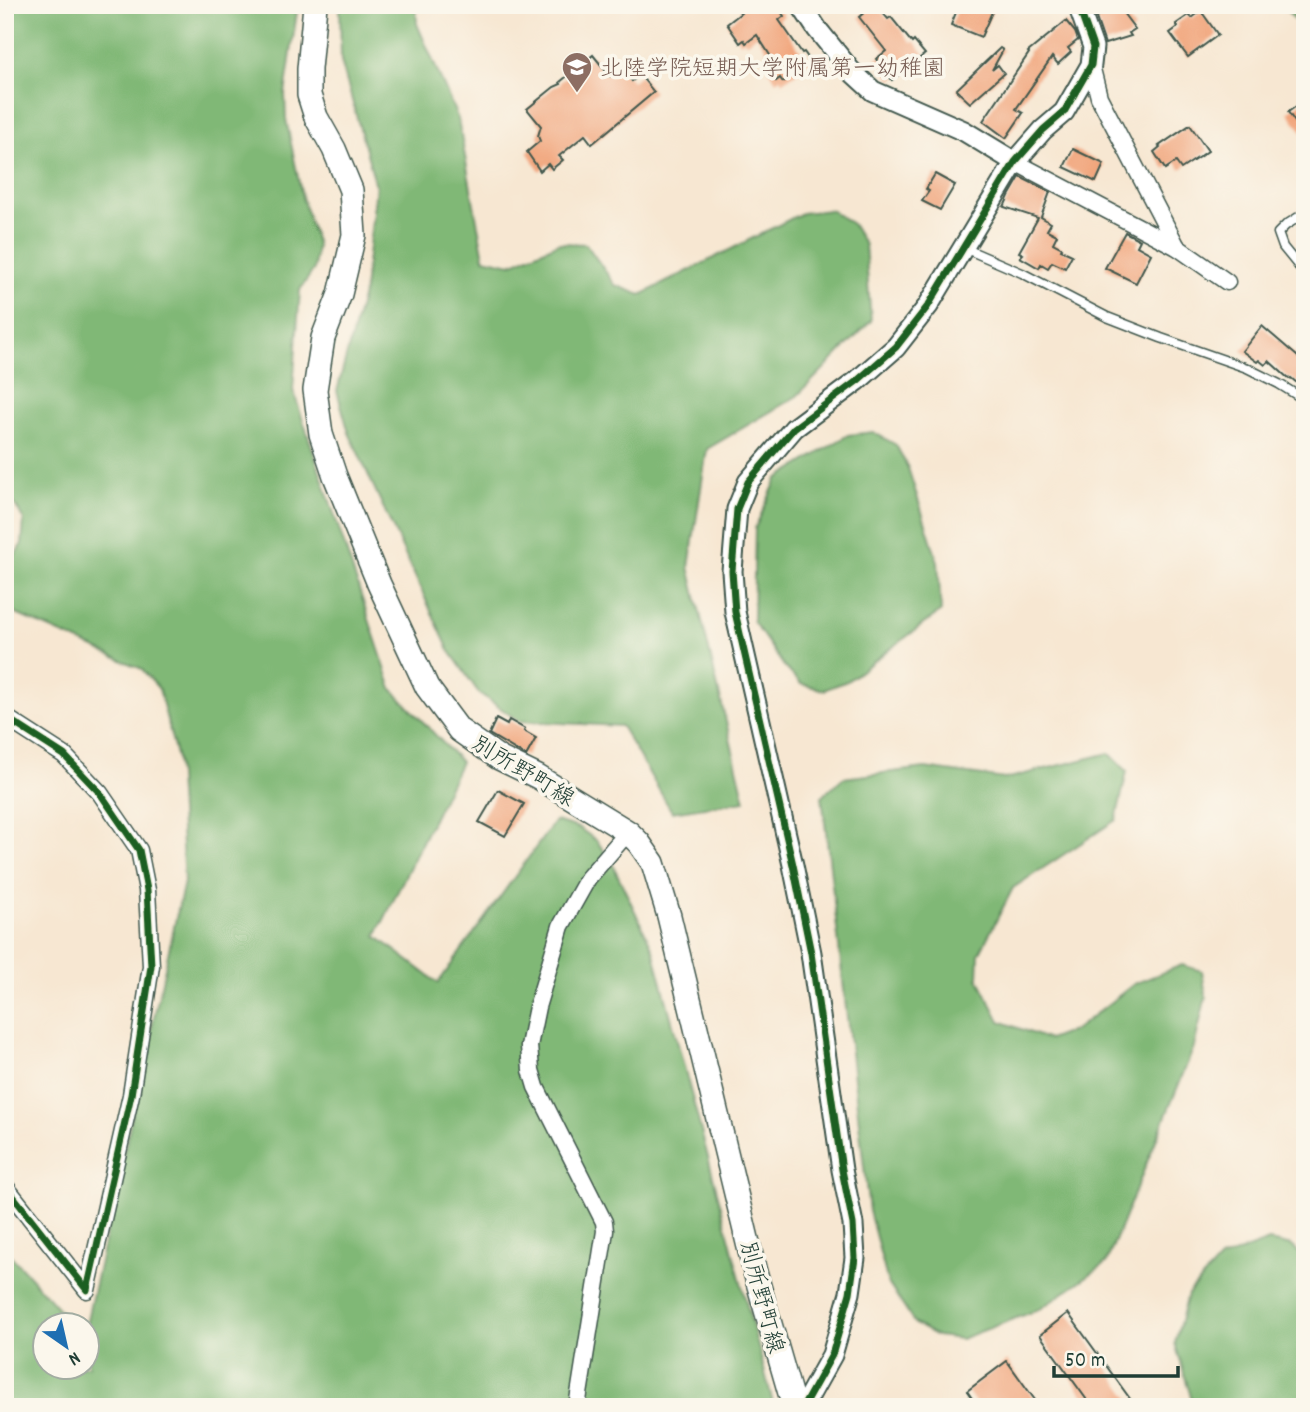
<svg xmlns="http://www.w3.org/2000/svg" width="1310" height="1412" viewBox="0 0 1310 1412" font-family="Dekko,'Klee One',sans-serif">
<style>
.forest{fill:#80b876;stroke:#507a55;stroke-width:2}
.building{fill:#f1a57b}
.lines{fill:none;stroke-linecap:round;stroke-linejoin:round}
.service-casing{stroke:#3f564c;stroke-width:11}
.minor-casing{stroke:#3f564c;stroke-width:19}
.tertiary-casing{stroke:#3f564c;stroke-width:23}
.secondary-casing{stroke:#3f564c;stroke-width:26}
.service{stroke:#fff;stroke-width:8}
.minor{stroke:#fff;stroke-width:16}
.tertiary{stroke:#fff;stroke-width:19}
.secondary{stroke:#fff;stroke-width:23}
.cycleway-casing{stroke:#fbf7ec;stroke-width:11}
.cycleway{stroke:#1b5e20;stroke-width:7}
.labels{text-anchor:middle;stroke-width:7;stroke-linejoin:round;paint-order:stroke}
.education-label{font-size:23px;fill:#785e54;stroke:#fbf7ec;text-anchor:start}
.street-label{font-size:23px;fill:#1f3d34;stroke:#fbf7ec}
</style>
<rect width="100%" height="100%" fill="#fbf7ec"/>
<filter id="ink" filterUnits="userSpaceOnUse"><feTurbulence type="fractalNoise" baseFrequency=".0143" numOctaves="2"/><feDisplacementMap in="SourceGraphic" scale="14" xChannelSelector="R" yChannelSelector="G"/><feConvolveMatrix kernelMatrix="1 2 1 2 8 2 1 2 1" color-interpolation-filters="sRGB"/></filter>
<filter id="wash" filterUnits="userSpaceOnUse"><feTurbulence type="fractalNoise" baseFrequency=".00686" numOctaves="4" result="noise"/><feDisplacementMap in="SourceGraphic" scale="28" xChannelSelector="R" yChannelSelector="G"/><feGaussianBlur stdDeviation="1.57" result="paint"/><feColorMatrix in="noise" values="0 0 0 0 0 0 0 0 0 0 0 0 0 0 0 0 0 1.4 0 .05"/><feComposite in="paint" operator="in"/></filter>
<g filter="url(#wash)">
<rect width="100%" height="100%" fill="#f7e7d2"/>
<g class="forest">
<path d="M 5,5 L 298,5 L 285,94 L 286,119 L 302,197 L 317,245 L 314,269 L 300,290 L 293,390 L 392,689 L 461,762 L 376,936 L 438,983 L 555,821 L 579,828 L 597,841 L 612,863 L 653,949 L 774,1407 L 5,1407 L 5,1249 L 72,1324 L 46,1324 L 46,1366 L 88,1366 L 86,1324 L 184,882 L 177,759 L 159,689 L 142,669 L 5,609 L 5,570 L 22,544 L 24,520 L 5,488 Z"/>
<path d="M 340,5 L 416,5 L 417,24 L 458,119 L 484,258 L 511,264 L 559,243 L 586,244 L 615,285 L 641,295 L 802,213 L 830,210 L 852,224 L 865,245 L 871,321 L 797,396 L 707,449 L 689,567 L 745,801 L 672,812 L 621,726 L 519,721 L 479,693 L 449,650 L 349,433 L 337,391 L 364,290 L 376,186 L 341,61 Z"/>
<path d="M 1282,5 L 1305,5 L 1305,26 L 1297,22 Z"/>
<path d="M 873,432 L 896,445 L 908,468 L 938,562 L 941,611 L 847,681 L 824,690 L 801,684 L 784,666 L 753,621 L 755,528 L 777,479 L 848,435 Z"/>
<path d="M 1109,753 L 1127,771 L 1116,820 L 1013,888 L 979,954 L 978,978 L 1000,1021 L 1049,1040 L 1075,1030 L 1134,984 L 1182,965 L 1202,971 L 1206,996 L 1194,1047 L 1106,1263 L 1040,1309 L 961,1339 L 937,1336 L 915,1324 L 888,1283 L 869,1211 L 822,796 L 843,778 L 925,768 L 1005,779 Z"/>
<path d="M 1269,1241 L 1292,1246 L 1305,1258 L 1305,1407 L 1194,1407 L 1175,1343 L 1188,1294 L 1220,1259 Z"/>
</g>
<g id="blocks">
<g class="building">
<path d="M 747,5 L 776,5 L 784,16 L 779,20 L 802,53 L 804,52 L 811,62 L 783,82 L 780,78 L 776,81 L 768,68 L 775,63 L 757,35 L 746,43 L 744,40 L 740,43 L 727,24 L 741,13 L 739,11 Z"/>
<path d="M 873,5 L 876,5 L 888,19 L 891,17 L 912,43 L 914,41 L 925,54 L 892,80 L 876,59 L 886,51 L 859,17 Z"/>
<path d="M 959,5 L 995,5 L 981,37 L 951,25 Z"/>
<path d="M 1092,5 L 1117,5 L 1135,29 L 1129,33 L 1131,36 L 1105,44 L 1096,18 L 1099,15 Z"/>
<path d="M 1201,11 L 1218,35 L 1188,57 L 1170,33 L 1178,27 L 1176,24 L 1189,15 L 1192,18 Z"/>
<path d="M 1066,21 L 1075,32 L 1078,40 L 1068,48 L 1071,52 L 1058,64 L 1052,57 L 1016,109 L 1023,113 L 1006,138 L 983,121 L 1029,53 L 1028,52 Z"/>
<path d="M 1000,48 L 1003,50 L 992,70 L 998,65 L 1004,73 L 970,103 L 956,90 Z"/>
<path d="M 593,55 L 610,76 L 621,67 L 632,81 L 640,75 L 654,92 L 592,144 L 585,135 L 559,156 L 563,160 L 552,169 L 548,164 L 540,171 L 527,152 L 540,141 L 538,136 L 541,126 L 527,109 L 554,87 L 561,84 L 560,82 Z"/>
<path d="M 1305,100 L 1305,136 L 1288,112 Z"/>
<path d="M 1190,125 L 1208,151 L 1181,169 L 1176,162 L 1165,169 L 1154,152 L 1160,147 L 1159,146 Z"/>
<path d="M 1073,149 L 1104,164 L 1096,182 L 1064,167 Z"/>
<path d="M 935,174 L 955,185 L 940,210 L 922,201 L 929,191 L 926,189 Z"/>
<path d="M 1020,177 L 1050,192 L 1041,217 L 1051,223 L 1047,230 L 1057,235 L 1053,243 L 1062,248 L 1061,250 L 1072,255 L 1065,268 L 1052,262 L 1048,268 L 1041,264 L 1039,268 L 1020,257 L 1023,254 L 1019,252 L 1038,218 L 1004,207 L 1009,196 Z"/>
<path d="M 1125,232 L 1140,240 L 1137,246 L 1151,254 L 1136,283 L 1105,268 Z"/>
<path d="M 1262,326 L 1305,363 L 1305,376 L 1297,383 L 1291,378 L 1289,379 L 1269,361 L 1265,365 L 1259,360 L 1257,362 L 1242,351 Z"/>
<path d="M 496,719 L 507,725 L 509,720 L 525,729 L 524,731 L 536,738 L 526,756 L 489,734 Z"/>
<path d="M 498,790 L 524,804 L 505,836 L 479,822 Z"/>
<path d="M 1068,1313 L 1136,1407 L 1092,1407 L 1040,1335 Z"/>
<path d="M 1007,1361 L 1040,1407 L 978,1407 L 967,1391 Z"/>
</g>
</g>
</g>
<g filter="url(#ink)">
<use href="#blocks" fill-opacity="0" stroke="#3f564c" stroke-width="2"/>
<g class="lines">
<g class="service-casing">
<g id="service">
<path d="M 1305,213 L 1286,225 L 1278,233 L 1283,247 L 1305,274"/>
<path d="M 964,248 L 1022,273 L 1107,317 L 1161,338 L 1247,368 L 1279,384 L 1305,400"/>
</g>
</g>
<g class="minor-casing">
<g id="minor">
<path d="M 1091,65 L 1099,97 L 1177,247"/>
<path d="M 1015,162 L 1177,247 L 1227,282"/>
<path d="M 5,717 L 64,755 L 100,793 L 139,850 L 147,890 L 151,966 L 131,1095 L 87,1290 L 5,1186"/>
<path d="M 577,1407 L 605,1231 L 604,1222 L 536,1087 L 531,1070 L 529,1046 L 537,1007 L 561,926 L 588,878 L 628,832"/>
</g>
</g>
<g class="tertiary-casing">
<g id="tertiary">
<path d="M 801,5 L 817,29 L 850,70 L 873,91 L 964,131 L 1015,162"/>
<path d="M 803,1407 L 832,1355 L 850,1293 L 855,1258 L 853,1224 L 842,1170 L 811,953 L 793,865 L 735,612 L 732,571 L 737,509 L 748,482 L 794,428 L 857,381 L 896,347 L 928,306 L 1015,162 L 1043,130 L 1064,112 L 1091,65 L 1093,47 L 1078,5"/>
</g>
</g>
<g class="secondary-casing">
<path id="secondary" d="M 315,5 L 309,69 L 309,95 L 316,117 L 334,149 L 351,190 L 354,235 L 340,294 L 323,338 L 315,390 L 321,434 L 335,476 L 379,584 L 427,687 L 459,730 L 499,758 L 538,777 L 628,832 L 639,843 L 653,863 L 669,916 L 755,1272 L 794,1407"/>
</g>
<use href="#service" class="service"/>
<use href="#minor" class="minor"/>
<use href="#tertiary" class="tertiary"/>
<use href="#secondary" class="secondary"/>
<g class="cycleway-casing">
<g id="cycleway">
<path d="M 5,717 L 64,755 L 100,793 L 139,850 L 147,890 L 151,966 L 131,1095 L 87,1290 L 5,1186"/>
<path d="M 803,1407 L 832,1355 L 850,1293 L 855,1258 L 853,1224 L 842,1170 L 811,953 L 793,865 L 735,612 L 732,571 L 737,509 L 748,482 L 794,428 L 857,381 L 896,347 L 928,306 L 1015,162 L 1043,130 L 1064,112 L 1091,65 L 1093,47 L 1078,5"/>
</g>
</g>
<use href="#cycleway" class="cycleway"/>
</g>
</g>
<defs>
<g id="school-pin" transform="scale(1.575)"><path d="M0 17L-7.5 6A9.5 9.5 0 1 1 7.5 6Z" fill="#8d6e63" stroke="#fbf7ec"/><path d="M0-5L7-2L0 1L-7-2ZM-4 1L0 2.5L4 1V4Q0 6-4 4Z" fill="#fff"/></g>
</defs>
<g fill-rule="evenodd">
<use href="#school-pin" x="577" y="67"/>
</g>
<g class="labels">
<g class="education-label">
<text x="600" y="75">北陸学院短期大学附属第一幼稚園</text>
</g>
<g class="street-label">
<text transform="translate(524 770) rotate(31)" y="8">別所野町線</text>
<text transform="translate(763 1297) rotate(75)" y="8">別所野町線</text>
</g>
</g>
<rect width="1310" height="1412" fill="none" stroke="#fbf7ec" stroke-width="28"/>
<g transform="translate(66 1346) rotate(146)"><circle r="33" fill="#fbf7ec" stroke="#a3ada2" stroke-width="2"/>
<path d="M0-5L12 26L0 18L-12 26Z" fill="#1f6fb2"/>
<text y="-10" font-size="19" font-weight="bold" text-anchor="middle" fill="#1f3d34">N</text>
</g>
<path d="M1054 1366v10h124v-10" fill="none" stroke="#1f3d34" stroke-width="3.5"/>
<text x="1065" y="1366" font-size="21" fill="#1f3d34" stroke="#fbf7ec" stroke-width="5" paint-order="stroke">50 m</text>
</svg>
